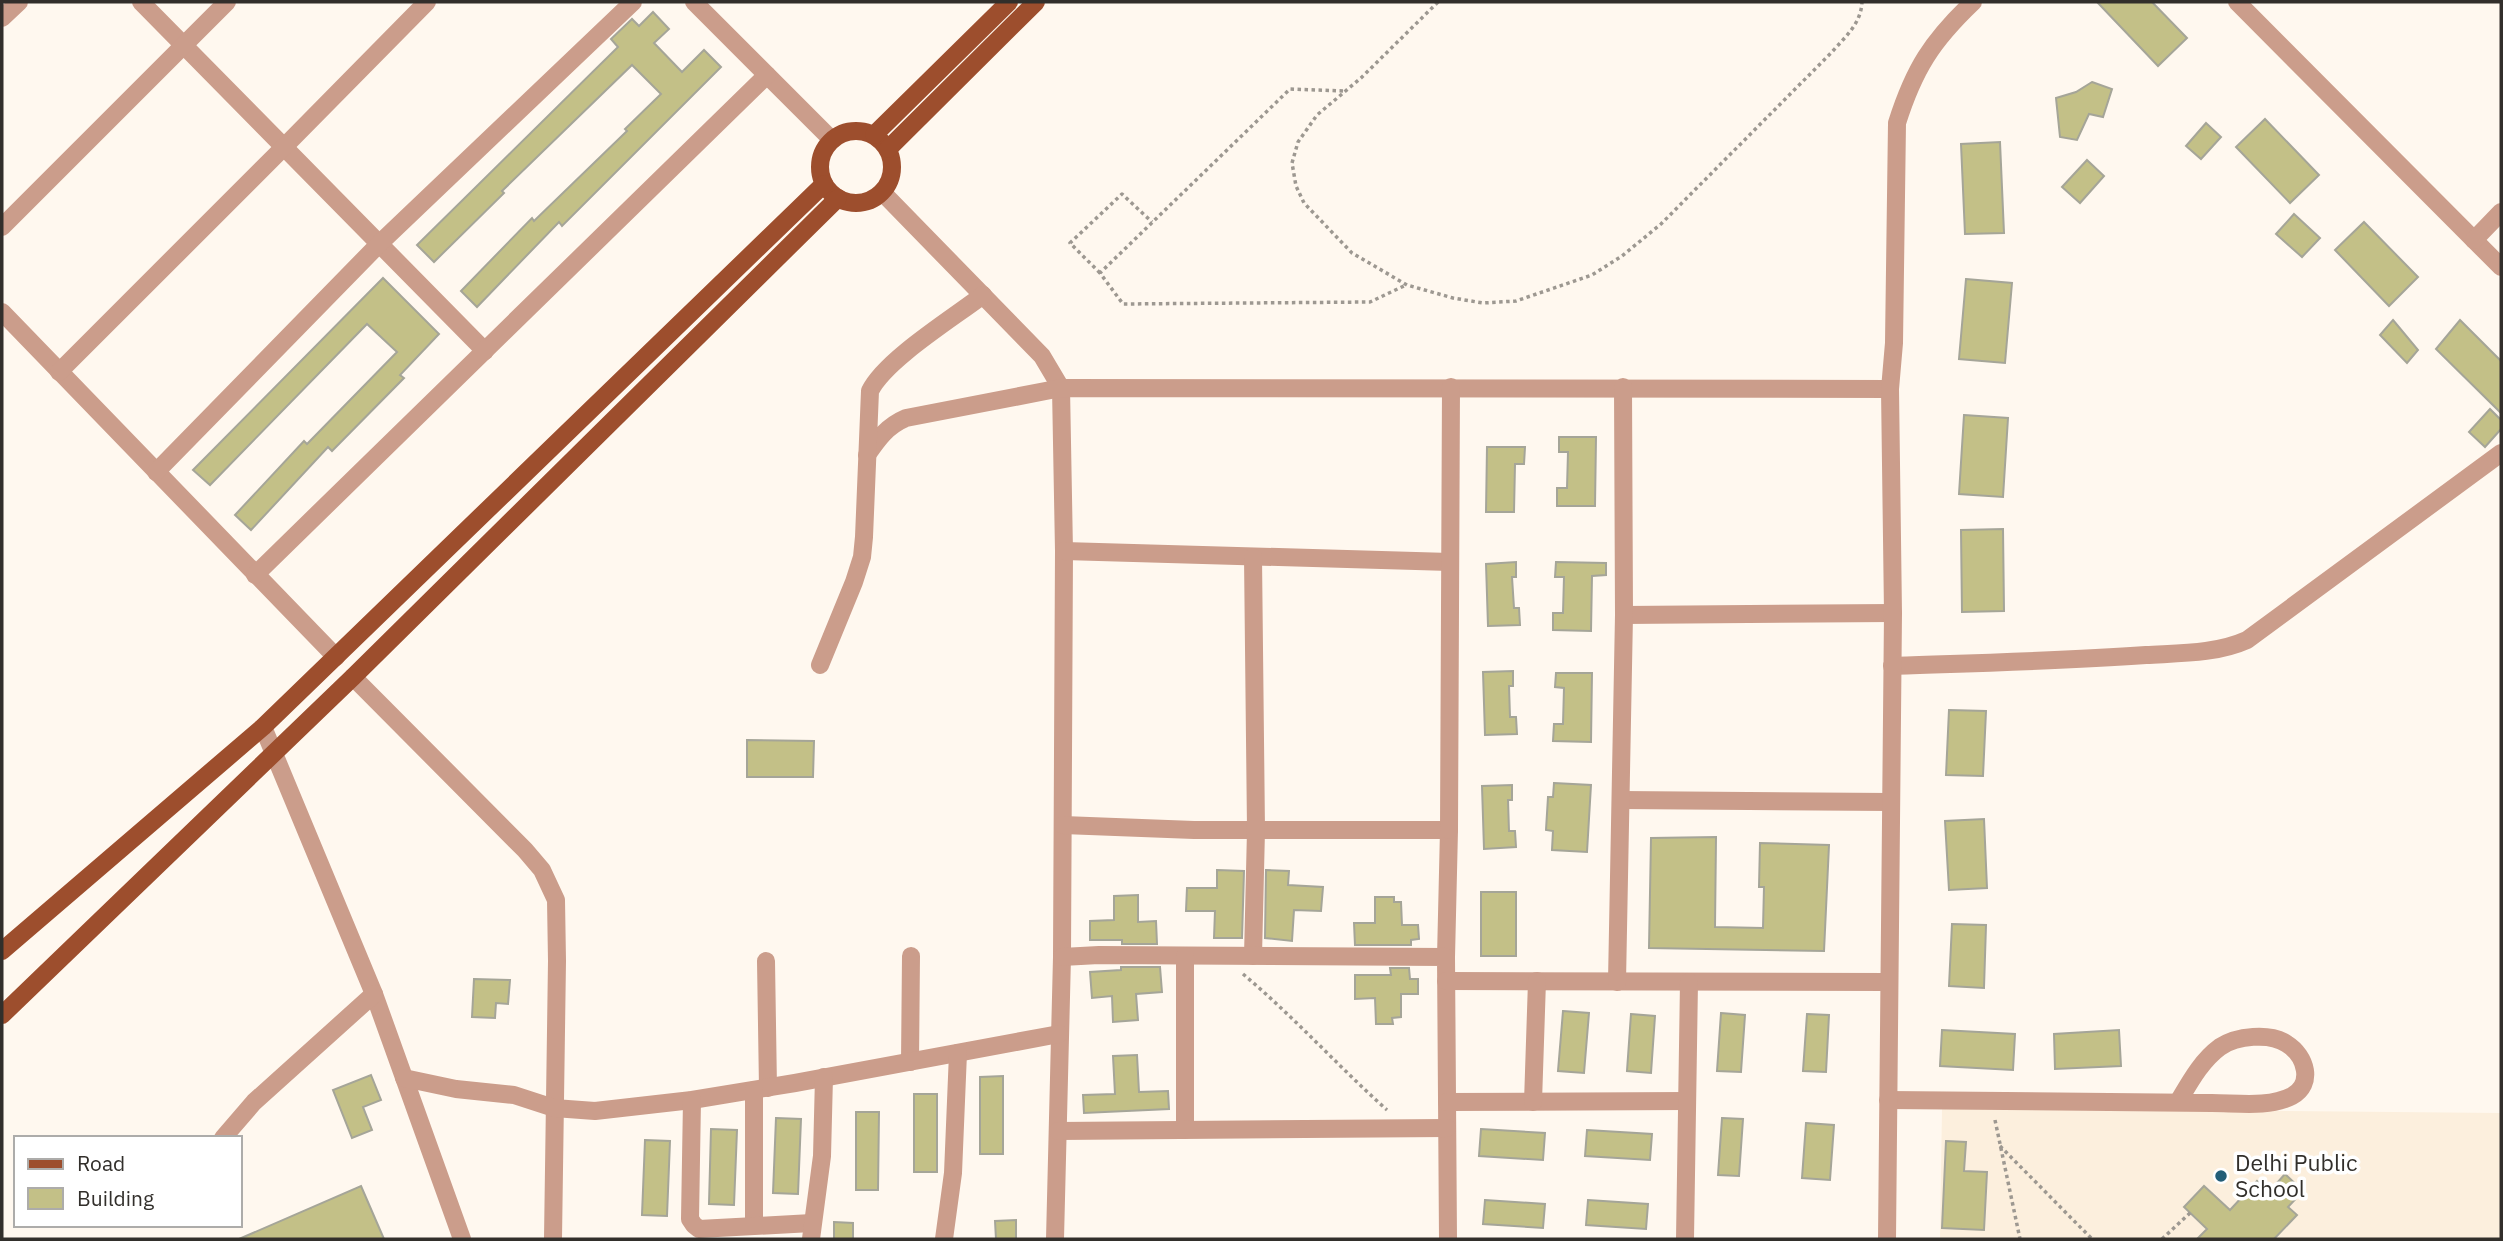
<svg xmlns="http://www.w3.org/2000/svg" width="2503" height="1241" viewBox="0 0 2503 1241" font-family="'IBM Plex Sans',sans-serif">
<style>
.built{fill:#fcefdd}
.building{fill:#c3c087;stroke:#a5a598;stroke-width:2}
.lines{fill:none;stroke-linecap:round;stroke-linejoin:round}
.path{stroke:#9d9891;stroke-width:3.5;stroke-dasharray:3.5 3.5;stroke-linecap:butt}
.minor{stroke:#cb9d8b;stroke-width:18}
.major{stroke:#9d4e2d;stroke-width:18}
.poi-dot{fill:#235d76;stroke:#fff;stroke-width:2.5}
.labels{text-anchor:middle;stroke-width:7;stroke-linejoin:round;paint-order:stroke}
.poi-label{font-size:23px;fill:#322f2b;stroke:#fff;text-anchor:start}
</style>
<rect width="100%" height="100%" fill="#fff8ef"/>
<path class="built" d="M 1942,1108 L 2501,1113 L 2501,1239 L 1940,1239 Z"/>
<g class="building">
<path d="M 2097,2 L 2152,2 L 2187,38 L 2158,66 Z"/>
<path d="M 653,12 L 669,29 L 654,43 L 682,72 L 704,50 L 721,67 L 562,226 L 559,222 L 477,307 L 461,291 L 532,218 L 534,221 L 627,131 L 625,129 L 661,94 L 632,65 L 502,191 L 504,193 L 434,262 L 417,245 L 618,47 L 611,39 L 632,19 L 639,26 Z"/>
<path d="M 2092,82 L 2112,89 L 2103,117 L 2089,114 L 2077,140 L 2060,137 L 2056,98 L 2076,92 Z"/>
<path d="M 2265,119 L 2319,175 L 2290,203 L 2236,147 Z"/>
<path d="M 2206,123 L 2221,137 L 2201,159 L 2186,146 Z"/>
<path d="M 2000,142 L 2004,233 L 1965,234 L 1961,144 Z"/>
<path d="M 2087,160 L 2104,176 L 2080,203 L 2062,187 Z"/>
<path d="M 2294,214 L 2320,238 L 2302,257 L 2276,234 Z"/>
<path d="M 2364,222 L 2418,277 L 2389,306 L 2335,250 Z"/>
<path d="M 383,278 L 439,334 L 400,375 L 404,378 L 332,451 L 328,447 L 251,530 L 235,515 L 304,441 L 307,444 L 397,352 L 367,324 L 210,485 L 193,470 Z"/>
<path d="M 1966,279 L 2012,283 L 2005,363 L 1959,359 Z"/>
<path d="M 2393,320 L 2418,350 L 2407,363 L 2380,335 Z"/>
<path d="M 2460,320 L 2501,361 L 2501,413 L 2436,349 Z"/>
<path d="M 2490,409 L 2501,420 L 2501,429 L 2485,447 L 2469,432 Z"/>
<path d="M 1964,415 L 2008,418 L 2003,497 L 1959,494 Z"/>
<path d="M 1559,437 L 1596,437 L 1595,506 L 1557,506 L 1557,488 L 1567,488 L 1568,452 L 1559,452 Z"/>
<path d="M 1487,447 L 1525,447 L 1524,464 L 1515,464 L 1514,512 L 1486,512 Z"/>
<path d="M 2003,529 L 2004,611 L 1962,612 L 1961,530 Z"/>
<path d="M 1516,562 L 1516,577 L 1512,577 L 1514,608 L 1519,608 L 1520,625 L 1488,626 L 1486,564 Z"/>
<path d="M 1556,562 L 1606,563 L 1606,575 L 1592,576 L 1591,631 L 1553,630 L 1553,613 L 1563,613 L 1564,577 L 1555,577 Z"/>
<path d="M 1513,671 L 1513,686 L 1509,686 L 1510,717 L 1516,717 L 1517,734 L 1485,735 L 1483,672 Z"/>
<path d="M 1556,673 L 1592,673 L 1591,742 L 1553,741 L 1554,724 L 1563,724 L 1564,688 L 1555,687 Z"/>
<path d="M 1949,710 L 1986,711 L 1983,776 L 1946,775 Z"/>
<path d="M 747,740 L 814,741 L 813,777 L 747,777 Z"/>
<path d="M 1554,783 L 1591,785 L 1587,852 L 1552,850 L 1553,831 L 1546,830 L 1548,797 L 1553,797 Z"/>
<path d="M 1512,785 L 1512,800 L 1508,800 L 1509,831 L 1515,831 L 1516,847 L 1484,849 L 1482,786 Z"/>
<path d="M 1984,819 L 1987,888 L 1949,890 L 1945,821 Z"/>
<path d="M 1716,837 L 1715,927 L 1763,928 L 1764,887 L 1759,887 L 1760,843 L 1829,845 L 1824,951 L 1649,948 L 1651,838 Z"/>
<path d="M 1217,870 L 1244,871 L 1242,938 L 1214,938 L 1215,911 L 1186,911 L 1187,888 L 1217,888 Z"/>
<path d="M 1266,870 L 1289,871 L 1288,885 L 1323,887 L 1321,911 L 1294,910 L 1292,941 L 1265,938 Z"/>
<rect x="1481" y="892" width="35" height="64"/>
<path d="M 1138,895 L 1138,922 L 1156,921 L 1157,944 L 1122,944 L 1122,940 L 1090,940 L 1090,921 L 1114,920 L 1114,896 Z"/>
<path d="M 1375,897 L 1394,897 L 1394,902 L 1401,902 L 1402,925 L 1418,925 L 1419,939 L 1411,940 L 1411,945 L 1355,945 L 1354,923 L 1375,923 Z"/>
<path d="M 1952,924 L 1986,925 L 1984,988 L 1949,986 Z"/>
<path d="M 1121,967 L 1160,967 L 1162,992 L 1136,994 L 1138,1020 L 1113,1022 L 1112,996 L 1092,998 L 1090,972 L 1121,970 Z"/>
<path d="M 1390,968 L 1409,968 L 1410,979 L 1418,979 L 1418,994 L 1401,994 L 1401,1017 L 1392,1018 L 1393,1024 L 1376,1024 L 1375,998 L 1355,999 L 1355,975 L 1391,975 Z"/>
<path d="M 474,979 L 510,980 L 508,1004 L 496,1003 L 495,1018 L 472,1017 Z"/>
<path d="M 1563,1011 L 1589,1013 L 1584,1073 L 1558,1071 Z"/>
<path d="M 1721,1013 L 1745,1015 L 1741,1072 L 1717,1071 Z"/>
<path d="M 1631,1014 L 1655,1016 L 1651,1073 L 1627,1071 Z"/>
<path d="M 1807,1014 L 1829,1015 L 1826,1072 L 1803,1071 Z"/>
<path d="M 1942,1030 L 2015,1034 L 2013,1070 L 1940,1066 Z"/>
<path d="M 2119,1030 L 2121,1066 L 2055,1069 L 2054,1034 Z"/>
<path d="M 1137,1055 L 1139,1092 L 1168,1091 L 1169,1109 L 1084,1113 L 1083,1095 L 1115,1094 L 1113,1056 Z"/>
<path d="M 371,1075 L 381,1100 L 363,1107 L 372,1130 L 352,1138 L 333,1090 Z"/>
<path d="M 1003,1076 L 1003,1154 L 980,1154 L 980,1077 Z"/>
<rect x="914" y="1094" width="23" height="78"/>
<path d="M 856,1112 L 879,1112 L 878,1190 L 856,1190 Z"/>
<path d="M 776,1118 L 801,1119 L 798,1194 L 773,1193 Z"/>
<path d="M 1722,1118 L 1743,1119 L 1739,1176 L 1718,1175 Z"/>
<path d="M 1806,1123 L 1834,1125 L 1830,1180 L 1802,1178 Z"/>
<path d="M 711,1129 L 737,1130 L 734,1205 L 709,1204 Z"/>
<path d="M 1481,1129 L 1545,1133 L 1543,1160 L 1479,1156 Z"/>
<path d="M 1587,1130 L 1652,1134 L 1650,1160 L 1585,1156 Z"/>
<path d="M 645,1140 L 670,1141 L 667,1216 L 642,1215 Z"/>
<path d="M 1946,1141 L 1966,1142 L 1964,1171 L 1987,1172 L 1984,1230 L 1942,1228 Z"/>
<path d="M 2285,1174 L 2303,1191 L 2288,1207 L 2297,1215 L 2274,1239 L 2197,1239 L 2207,1229 L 2184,1207 L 2204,1186 L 2230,1210 L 2257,1181 L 2269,1192 Z"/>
<path d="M 361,1186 L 384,1239 L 239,1239 Z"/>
<path d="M 1485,1200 L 1545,1204 L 1543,1228 L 1483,1224 Z"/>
<path d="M 1588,1200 L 1648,1204 L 1646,1229 L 1586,1225 Z"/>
<path d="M 1016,1220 L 1016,1239 L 996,1239 L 995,1221 Z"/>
<path d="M 834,1222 L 853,1223 L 853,1239 L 834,1239 Z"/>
</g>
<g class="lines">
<g class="path">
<path d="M 1438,2 L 1361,78 L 1317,115 L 1298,142 L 1292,163 L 1296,186 L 1304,203 L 1352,253 L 1407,285 L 1453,298 L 1483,303 L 1516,301 L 1592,275 L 1622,256 L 1661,224 L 1831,53 C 1845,37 1861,24 1862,2"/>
<path d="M 1343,91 L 1290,89 L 1100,273 L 1123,304 L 1370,302 L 1406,285"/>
<path d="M 1100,273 L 1070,243 L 1122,194 L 1152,222"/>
<path d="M 1243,974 C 1294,1017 1338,1066 1387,1110"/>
<path d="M 1995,1120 L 2020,1239"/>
<path d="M 2000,1146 L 2092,1239"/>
<path d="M 2162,1239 L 2190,1213"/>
</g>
<g class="minor">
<path d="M 141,2 L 485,351"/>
<path d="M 694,2 L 832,140"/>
<path d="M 2237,2 L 2501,267"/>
<path d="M 2,18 L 19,2"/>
<path d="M 882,192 L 1042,356 L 1061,388 L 1064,551 L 1062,957 L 1055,1239"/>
<path d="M 2,227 L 227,2"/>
<path d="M 2474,240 L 2501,212"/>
<path d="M 2,312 L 336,657"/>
<path d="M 59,372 L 284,147 L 427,2"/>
<path d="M 867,455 C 878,439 887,426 906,418 L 1061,388 L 1890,389"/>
<path d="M 156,472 L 379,244 L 633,2"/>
<path d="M 1064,551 L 1450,562"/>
<path d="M 255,575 L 767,75"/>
<path d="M 1624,615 L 1893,613"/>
<path d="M 820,665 L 854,582 L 862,557 L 864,537 L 870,391 C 885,360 953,318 983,295"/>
<path d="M 1892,666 C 1977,663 2061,661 2146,655 C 2179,653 2216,654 2247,640 L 2501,453"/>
<path d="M 353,677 L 525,850 L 542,870 L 556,900 L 557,961 L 553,1239"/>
<path d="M 263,727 L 374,994 L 462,1239"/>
<path d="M 1621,800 L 1891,802"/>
<path d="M 1063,825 L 1194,830 L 1449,830 L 1446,957"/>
<path d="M 1449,830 L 1451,387"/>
<path d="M 1253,956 L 1256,830 L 1253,557"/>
<path d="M 1062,957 L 1099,955 L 1446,957 L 1448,1239"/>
<path d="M 766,961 L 768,1088"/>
<path d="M 1446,981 L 1889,982"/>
<path d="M 1617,982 L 1624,615 L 1623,387"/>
<path d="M 910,1062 L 911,956"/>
<path d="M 404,1078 L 456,1089 L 514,1095 L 554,1108 L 595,1111 L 692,1100 L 795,1083 L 1059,1034"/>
<path d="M 754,1090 L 754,1225"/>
<path d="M 692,1100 L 690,1219 L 694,1225 L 699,1229 L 812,1223"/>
<path d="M 1888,1100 L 2212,1103 C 2237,1103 2269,1108 2292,1096 C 2314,1084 2306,1056 2287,1044 C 2270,1032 2236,1036 2220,1047 C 2201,1061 2190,1082 2178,1102"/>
<path d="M 1447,1102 L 1687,1101"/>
<path d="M 1533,1102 L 1537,981"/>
<path d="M 1185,1130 L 1185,956"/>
<path d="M 1058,1131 L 1447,1128"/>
<path d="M 223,1138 L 254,1102 L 374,994"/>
<path d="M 811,1239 L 822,1156 L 824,1077"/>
<path d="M 944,1239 L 953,1173 L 958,1053"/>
<path d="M 1685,1239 L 1689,982"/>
<path d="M 1887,1239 L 1893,613 L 1890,389 L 1894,343 L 1897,123 C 1914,69 1932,41 1973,2"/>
</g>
<g class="major">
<circle cx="856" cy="167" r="36"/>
<path d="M 874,135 L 1009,2"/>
<path d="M 888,149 L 1036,2"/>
<path d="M 2,951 L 263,727 L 824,184"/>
<path d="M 2,1015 L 353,677 L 838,198"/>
</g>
</g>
<circle class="poi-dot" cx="2221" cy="1176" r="7"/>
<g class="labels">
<g class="poi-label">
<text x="2235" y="1171">Delhi Public<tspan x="2235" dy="26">School</tspan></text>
</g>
</g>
<rect width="2503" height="1241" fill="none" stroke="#322f2b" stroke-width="7"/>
<rect x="14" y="1136" width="228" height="91" fill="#ffffff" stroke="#adacaa" stroke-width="2"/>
<rect x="28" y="1159" width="35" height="10" fill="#9d4e2d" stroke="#adacaa" stroke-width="2"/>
<text x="77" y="1171" font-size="21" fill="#322f2b">Road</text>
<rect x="28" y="1188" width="35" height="21" fill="#c3c087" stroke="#adacaa" stroke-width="2"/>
<text x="77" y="1206" font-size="21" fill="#322f2b">Building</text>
</svg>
